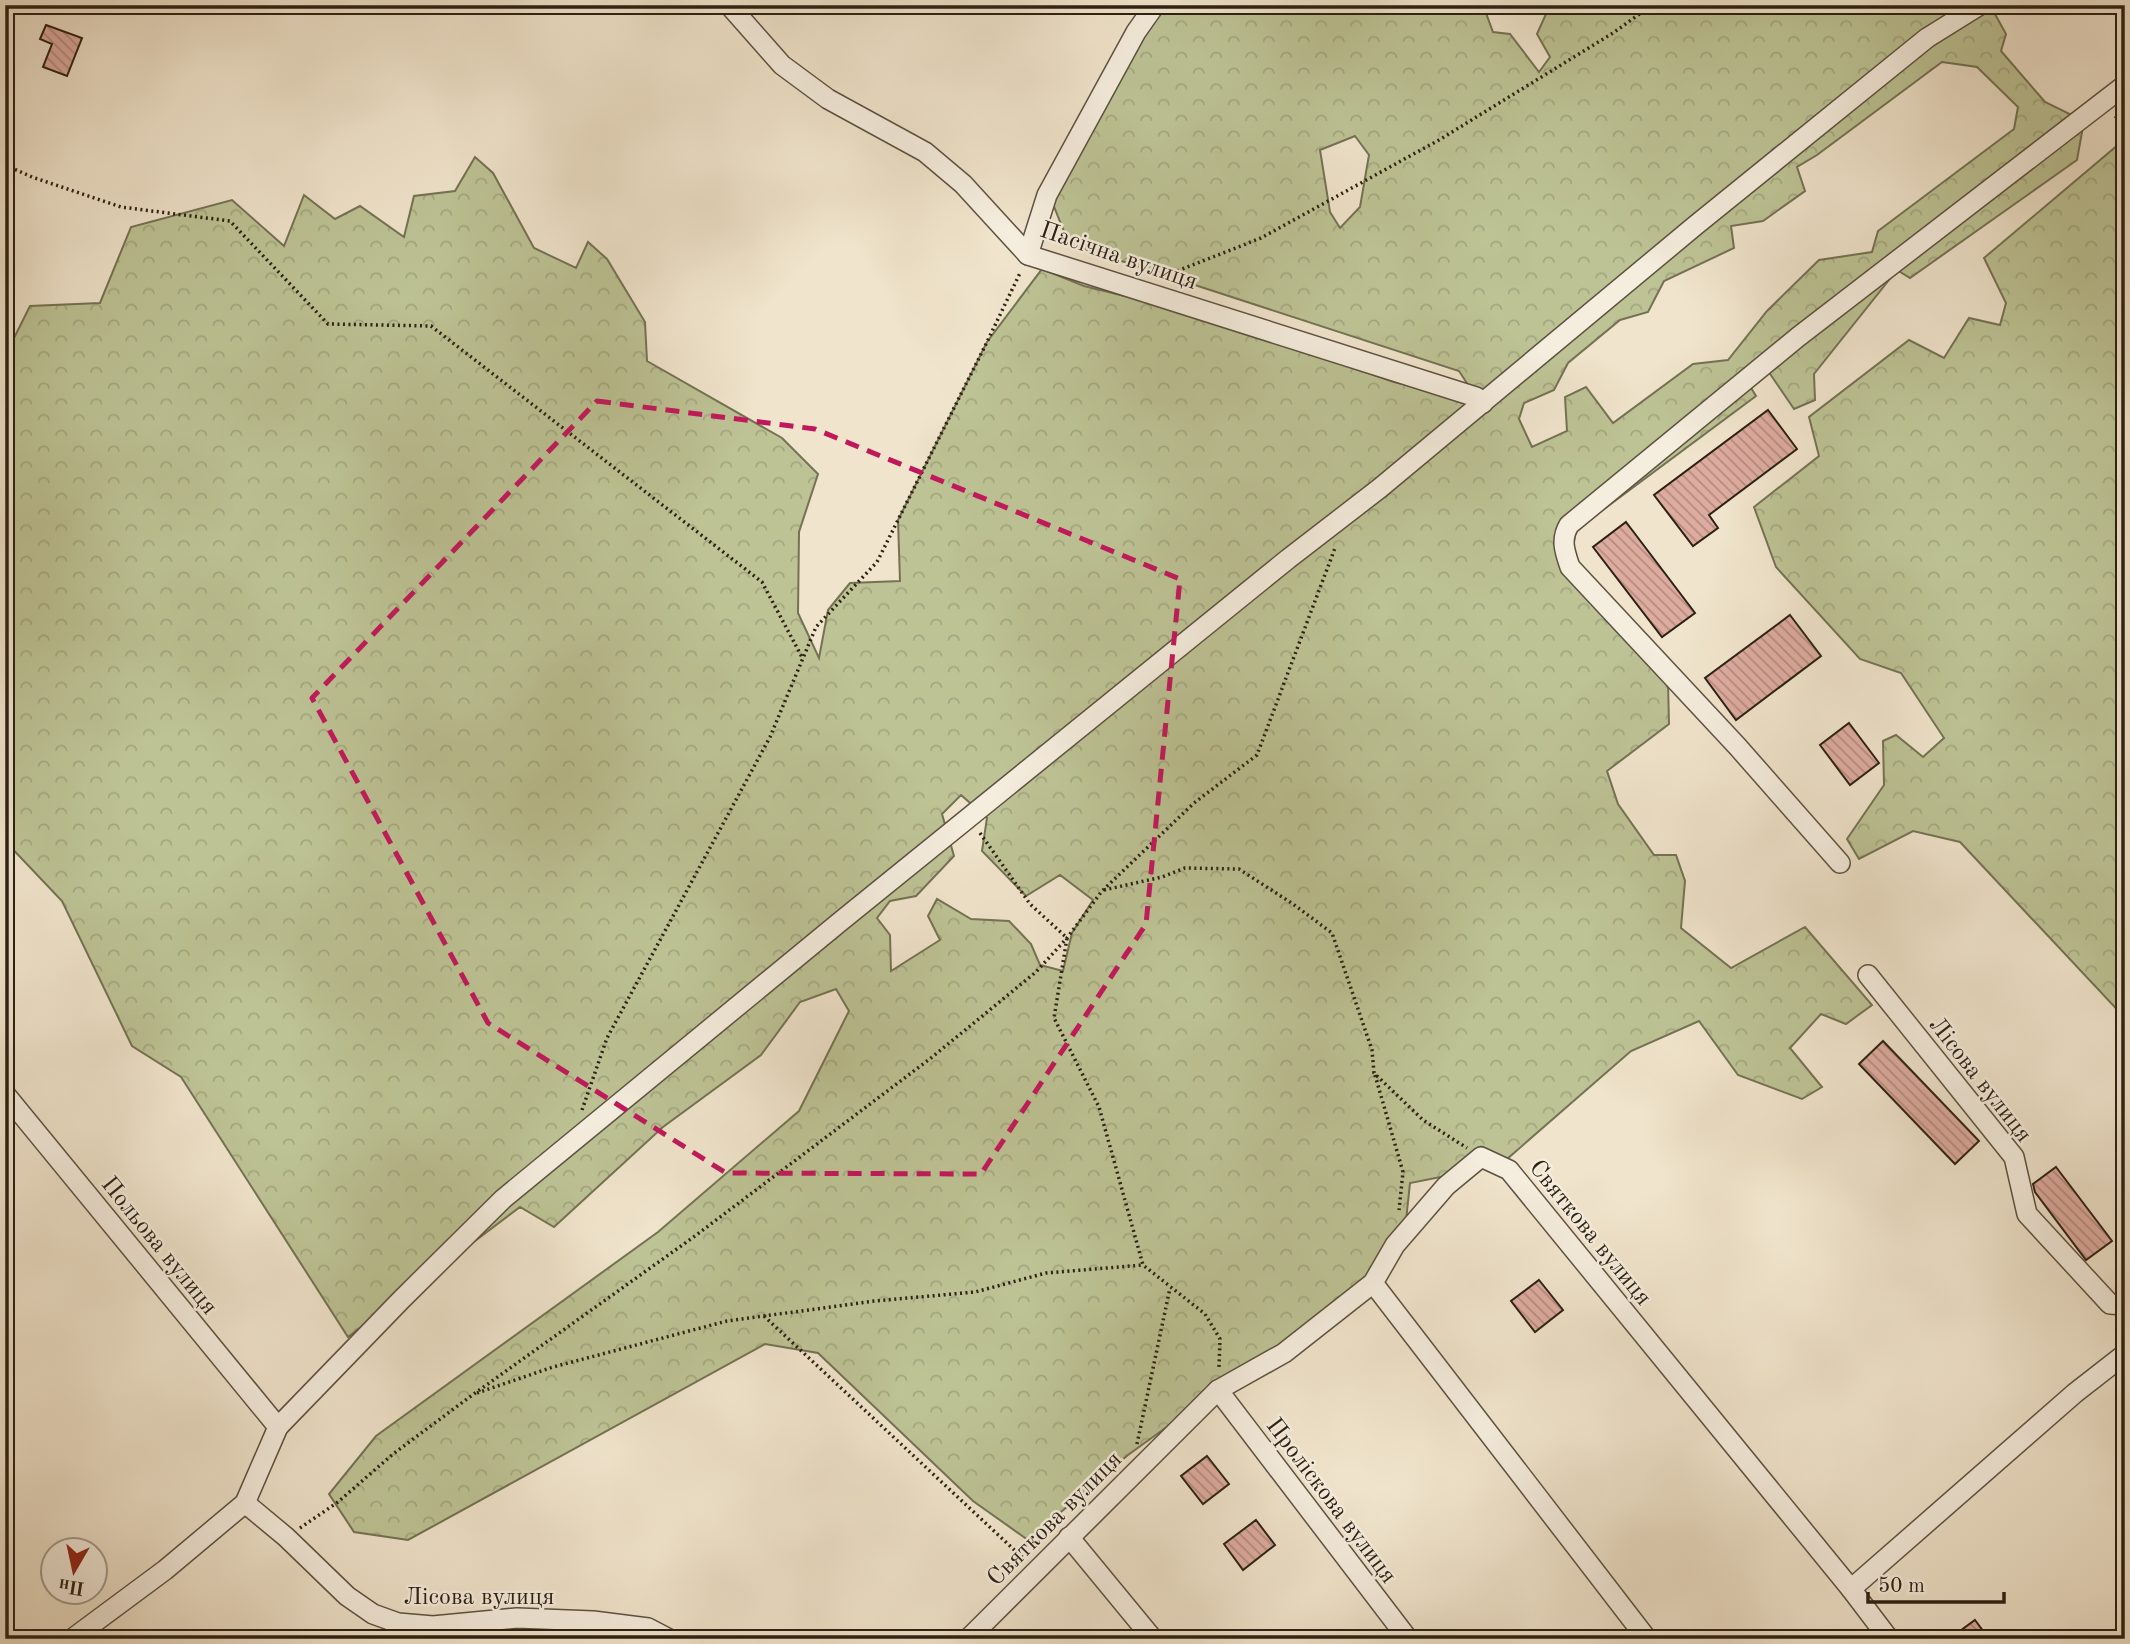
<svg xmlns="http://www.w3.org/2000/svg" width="2130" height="1644" viewBox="0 0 2130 1644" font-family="'Old Standard TT',serif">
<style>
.forest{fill:url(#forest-crowns);stroke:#747254;stroke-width:2;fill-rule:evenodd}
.building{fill:url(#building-back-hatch);stroke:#2c2113;stroke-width:2}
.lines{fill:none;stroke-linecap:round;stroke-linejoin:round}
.minor-casing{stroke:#5d5241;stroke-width:22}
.path{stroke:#2c2113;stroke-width:3.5;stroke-dasharray:2 3.5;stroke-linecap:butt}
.minor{stroke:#f5edde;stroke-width:19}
.marked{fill:none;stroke:#c2185b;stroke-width:5;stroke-dasharray:14 9;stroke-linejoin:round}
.labels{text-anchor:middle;stroke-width:5;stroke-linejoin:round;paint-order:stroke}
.street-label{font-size:24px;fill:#2c2113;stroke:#f5edde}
</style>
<defs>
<pattern id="forest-crowns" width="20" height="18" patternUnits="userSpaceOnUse" patternTransform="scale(1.75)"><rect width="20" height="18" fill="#bdc395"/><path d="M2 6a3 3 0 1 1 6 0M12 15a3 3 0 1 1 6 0" fill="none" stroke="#a3a780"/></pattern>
<pattern id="building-back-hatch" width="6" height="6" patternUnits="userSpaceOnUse" patternTransform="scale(1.75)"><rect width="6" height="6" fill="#deab9f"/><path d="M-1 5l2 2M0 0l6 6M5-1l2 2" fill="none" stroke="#b48b80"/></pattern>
</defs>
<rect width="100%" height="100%" fill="#f0e4cc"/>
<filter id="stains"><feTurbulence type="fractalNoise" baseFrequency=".00286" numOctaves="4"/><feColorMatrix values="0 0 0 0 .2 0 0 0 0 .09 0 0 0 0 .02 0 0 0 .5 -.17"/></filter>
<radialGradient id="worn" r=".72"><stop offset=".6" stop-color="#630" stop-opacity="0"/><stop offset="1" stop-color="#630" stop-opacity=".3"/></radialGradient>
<g class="forest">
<path d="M 1161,5 L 1483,5 L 1493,32 L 1510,34 L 1539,72 L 1550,57 L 1537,34 L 1550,5 L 1990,5 L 2006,34 L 2001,51 L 2045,102 L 2084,121 L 2077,160 L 1910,278 L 1897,270 L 1814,374 L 1815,400 L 1794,409 L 1764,365 L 1742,373 L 1756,396 L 1557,544 L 1668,682 L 1669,724 L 1607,771 L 1618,804 L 1654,855 L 1676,855 L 1685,881 L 1681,928 L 1731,968 L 1805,927 L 1872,1005 L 1846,1024 L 1821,1014 L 1790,1048 L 1822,1087 L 1802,1099 L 1738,1075 L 1699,1021 L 1631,1051 L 1507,1159 L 1471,1171 L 1410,1183 L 1403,1249 L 1251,1371 L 1218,1390 L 1128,1455 L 1028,1540 L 973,1501 L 818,1353 L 765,1344 L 408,1540 L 354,1532 L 329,1494 L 376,1436 L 658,1232 L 799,1111 L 849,1011 L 836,989 L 800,1002 L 761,1055 L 663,1127 L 554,1227 L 520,1207 L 348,1337 L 181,1077 L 132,1046 L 62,901 L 5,841 L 5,340 L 13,340 L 30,306 L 100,303 L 131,227 L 232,200 L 284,246 L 304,195 L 335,219 L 360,206 L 404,237 L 414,196 L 455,191 L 475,157 L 493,173 L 534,248 L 576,268 L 588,242 L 607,259 L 645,322 L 647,361 L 782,438 L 818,474 L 799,532 L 798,613 L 819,658 L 828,610 L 850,583 L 900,581 L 898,520 L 987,342 L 1042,269 L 1084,286 L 1194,313 L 1394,382 L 1486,403 L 1476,397 L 1459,371 L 1069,244 L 1053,204 ZM 1942,62 L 1977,67 L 2018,107 L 2014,129 L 1878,231 L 1872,252 L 1819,260 L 1767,311 L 1728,360 L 1693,364 L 1613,423 L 1586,387 L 1565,397 L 1567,431 L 1532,447 L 1519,419 L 1524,403 L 1554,390 L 1568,363 L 1620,320 L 1648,312 L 1664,281 L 1734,248 L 1731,226 L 1763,221 L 1805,191 L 1797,167 L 1817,155 ZM 1355,136 L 1369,155 L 1360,207 L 1340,228 L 1330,212 L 1320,150 ZM 961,795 L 987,818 L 982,851 L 1026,896 L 1060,875 L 1093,900 L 1072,933 L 1063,971 L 1040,965 L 1031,944 L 1009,921 L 971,919 L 937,899 L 928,916 L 940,940 L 891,971 L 890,935 L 877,918 L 890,901 L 916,896 L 954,856 L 942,814 Z"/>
<path d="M 2125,139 L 2125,1018 L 1960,842 L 1913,831 L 1859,859 L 1847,839 L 1884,785 L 1883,741 L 1896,735 L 1923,757 L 1944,738 L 1901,673 L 1860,659 L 1776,567 L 1754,507 L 1819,456 L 1809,417 L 1909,340 L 1944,358 L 1969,318 L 2000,325 L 2006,303 L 1984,258 Z"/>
</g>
<g class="building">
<path d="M 46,25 L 82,38 L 67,76 L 43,67 L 52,44 L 40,39 Z"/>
<path d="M 1768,410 L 1797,449 L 1709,515 L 1718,528 L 1693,546 L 1654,495 Z"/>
<path d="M 1626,522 L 1695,613 L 1662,637 L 1593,547 Z"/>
<path d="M 1790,615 L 1821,656 L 1736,720 L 1705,678 Z"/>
<path d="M 1849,723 L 1879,763 L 1850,785 L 1820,745 Z"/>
<path d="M 1883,1041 L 1979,1141 L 1955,1164 L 1859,1064 Z"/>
<path d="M 2056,1167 L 2112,1241 L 2086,1260 L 2035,1192 L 2033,1184 Z"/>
<path d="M 1539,1280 L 1563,1310 L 1535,1332 L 1511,1301 Z"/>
<path d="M 1207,1456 L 1229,1484 L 1203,1504 L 1181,1476 Z"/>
<path d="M 1256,1520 L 1275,1545 L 1243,1570 L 1224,1544 Z"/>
<path d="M 1975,1620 L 1989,1639 L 1949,1639 Z"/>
</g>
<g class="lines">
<g class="minor-casing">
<g id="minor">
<path d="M 729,5 L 782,65 L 828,99 L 925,152 L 963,184 L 1028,255 L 1476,397 L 1483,403"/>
<path d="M 1028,255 L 1047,195 L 1136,32 L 1155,5"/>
<path d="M 1840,863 L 1737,746 L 1570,567 C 1565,552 1560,540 1569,525 L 1798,337 L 2125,85"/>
<path d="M 1868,975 L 2014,1157 L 2027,1214 L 2110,1304 L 2125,1305"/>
<path d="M 5,1094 L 278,1427"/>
<path d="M 1373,1283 L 1647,1639"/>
<path d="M 1218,1390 L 1408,1639"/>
<path d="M 245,1503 L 286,1537 L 347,1596 L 373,1614 L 398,1623 L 433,1626 L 517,1618 L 593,1621 L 648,1628 L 669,1639"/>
<path d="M 1069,1537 L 1153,1639"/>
<path d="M 1851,1589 L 2075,1393 L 2125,1354"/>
<path d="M 72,1639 L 165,1570 L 245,1503 L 278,1427 L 401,1300 L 503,1199 L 841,921 L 1288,559 L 1380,488 L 1696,225 L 1927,38 L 1980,5"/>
<path d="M 968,1639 L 1218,1390 L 1284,1353 L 1373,1283 L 1395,1245 L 1446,1186 L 1481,1157 L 1509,1170 L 1851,1589 L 1889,1639"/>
</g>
</g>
<g class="path">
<path d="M 2115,116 L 2125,123"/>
<path d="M 5,165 L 32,177 L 121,207 L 230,221 L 328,324 L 431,326 L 762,582 L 803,659"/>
<path d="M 1162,277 L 1261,238 L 1439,140 L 1613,33 L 1652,5"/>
<path d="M 980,833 L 1030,904 L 1067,938 L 1054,1018 L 1099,1107 L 1143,1265 L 1205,1314 L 1220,1339 L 1219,1367"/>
<path d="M 1104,890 L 1162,877 L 1185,868 L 1239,869 L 1293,904 L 1332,933 L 1372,1050 L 1374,1073 L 1423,1120 L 1467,1148"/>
<path d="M 1375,1075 L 1403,1172 L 1399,1210"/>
<path d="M 582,1110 L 607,1038 L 770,737 L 816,627 L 877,562 L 987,342 L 1021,271"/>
<path d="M 764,1316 L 1024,1559"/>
<path d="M 477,1393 L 553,1367 L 727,1321 L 875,1301 L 975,1292 L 1046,1273 L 1143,1265"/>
<path d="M 1137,1444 L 1170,1288"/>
<path d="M 300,1528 L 338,1502 L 393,1454 L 471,1396 L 695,1236 L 931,1058 L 1036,972 L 1067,938 L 1102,891 L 1194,803 L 1257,755 L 1335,548"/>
</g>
<use href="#minor" class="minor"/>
</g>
<path class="marked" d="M 597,401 L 815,429 L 1180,579 L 1146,924 L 981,1174 L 726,1173 L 488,1023 L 312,698 Z"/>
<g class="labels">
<g class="street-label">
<text transform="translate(1119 255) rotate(19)" y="8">Пасічна вулиця</text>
<text transform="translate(1981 1079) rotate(52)" y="8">Лісова вулиця</text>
<text transform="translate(1591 1232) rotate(51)" y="8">Святкова вулиця</text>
<text transform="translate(160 1245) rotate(51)" y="8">Польова вулиця</text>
<text transform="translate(1332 1500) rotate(53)" y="8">Проліскова вулиця</text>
<text transform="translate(1054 1518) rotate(-45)" y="8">Святкова вулиця</text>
<text x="479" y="1604">Лісова вулиця</text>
</g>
</g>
<rect width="2130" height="1644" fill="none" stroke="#f0e4cc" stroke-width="28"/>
<rect x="7" y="7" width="2116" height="1630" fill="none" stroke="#2c2113" stroke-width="3.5"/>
<rect x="14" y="14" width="2102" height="1616" fill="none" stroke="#2c2113" stroke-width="2"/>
<g transform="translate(74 1571) rotate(189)"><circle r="33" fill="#f5edde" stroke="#a59b8d" stroke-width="2"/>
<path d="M0-5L12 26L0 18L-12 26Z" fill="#8f2418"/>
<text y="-10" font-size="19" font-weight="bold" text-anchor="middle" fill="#2c2113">Пн</text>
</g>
<path d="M1868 1592v10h136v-10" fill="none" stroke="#2c2113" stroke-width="3.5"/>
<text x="1878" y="1592" font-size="21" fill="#2c2113" stroke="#f5edde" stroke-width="5" paint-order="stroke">50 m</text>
<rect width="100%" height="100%" filter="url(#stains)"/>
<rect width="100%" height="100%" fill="url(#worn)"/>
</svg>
